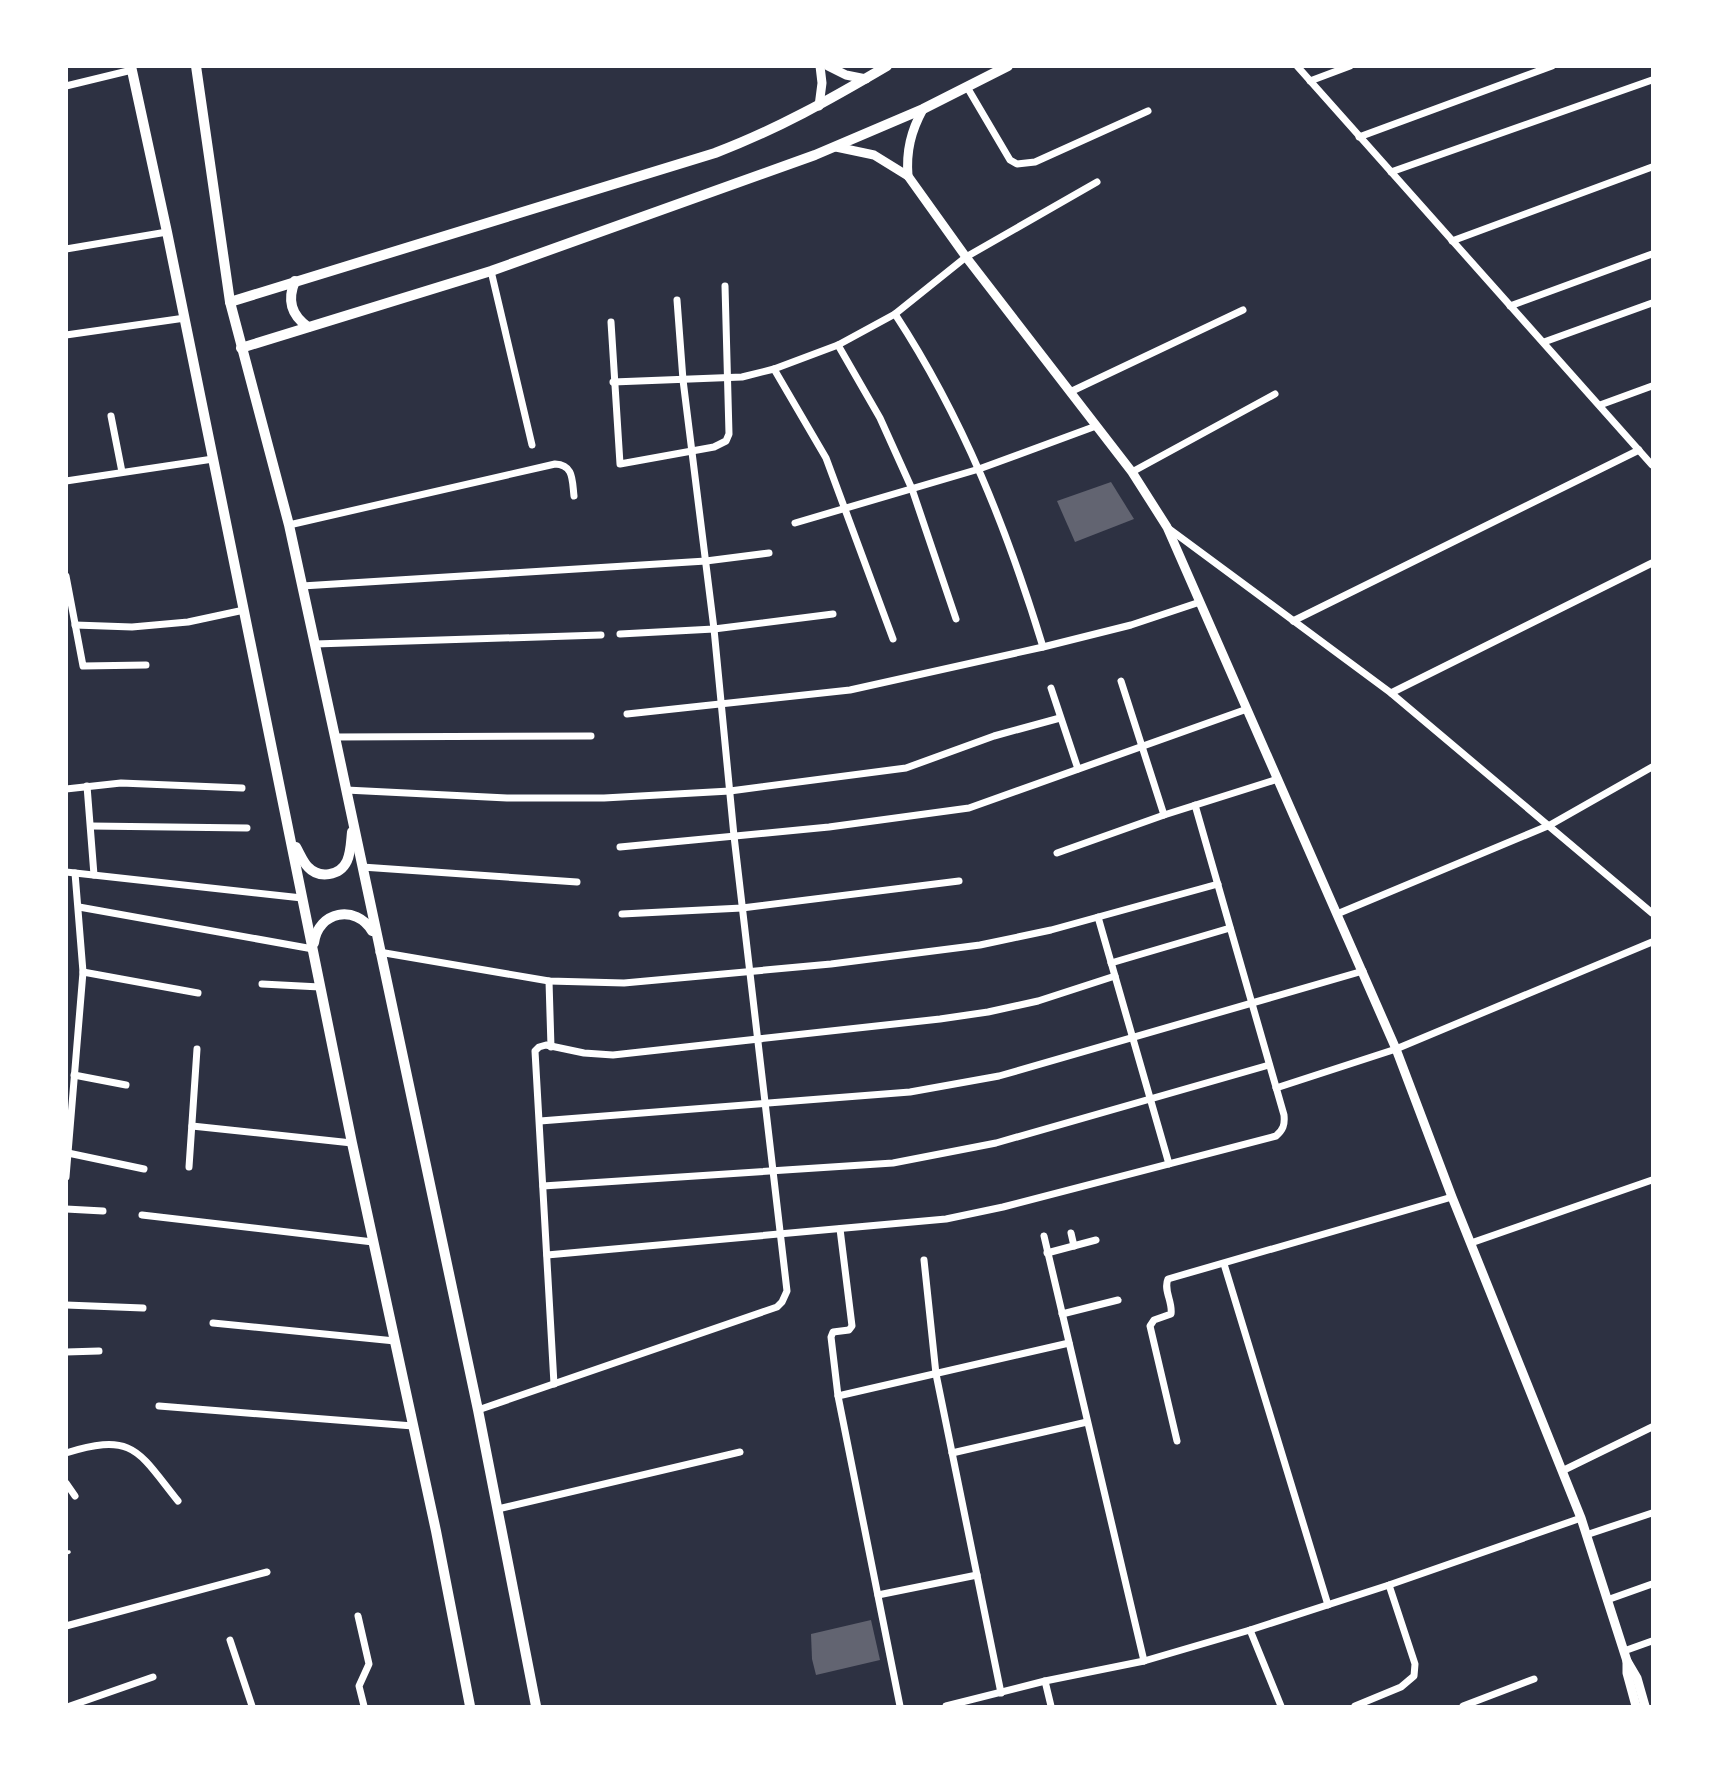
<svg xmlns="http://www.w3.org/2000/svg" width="1719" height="1773" viewBox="0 0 1719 1773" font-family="'Alegreya Sans',sans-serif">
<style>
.building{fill:#626471}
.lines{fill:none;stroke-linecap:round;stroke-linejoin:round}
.service{stroke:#fff;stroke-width:3.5}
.minor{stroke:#fff;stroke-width:7}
.tertiary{stroke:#fff;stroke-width:9}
.secondary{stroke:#fff;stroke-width:10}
</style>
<rect width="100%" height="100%" fill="#2d3142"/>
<g class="building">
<path d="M 1111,482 L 1134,519 L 1075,542 L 1057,501 Z"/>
<path d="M 871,1620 L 880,1660 L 816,1675 L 812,1659 L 811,1634 Z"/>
</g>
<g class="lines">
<path class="service" d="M 66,1553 L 69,1552"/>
<g class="minor">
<path d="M 1297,66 L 1652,465"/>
<path d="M 1310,81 L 1350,66"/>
<path d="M 66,86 L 132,70"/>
<path d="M 967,87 L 1010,160 L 1017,164 L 1035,162 L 1148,111"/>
<path d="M 1359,137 L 1552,66"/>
<path d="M 1391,172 L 1652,80"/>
<path d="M 1452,241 L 1652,167"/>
<path d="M 66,249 L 167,232"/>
<path d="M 491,271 L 532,445"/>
<path d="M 1510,306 L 1652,254"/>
<path d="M 895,314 C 963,418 1007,529 1043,647"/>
<path d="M 611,322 L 620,464 L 714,447 L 726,441 L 729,434 L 725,286"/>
<path d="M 66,335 L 185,318"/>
<path d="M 1544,342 L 1652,303"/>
<path d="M 838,345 L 880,418 L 912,489 L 956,619"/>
<path d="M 774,369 L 826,458 L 893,639"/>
<path d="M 613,382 L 742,377 L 774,369 L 838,345 L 895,314 L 966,257 L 1097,182"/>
<path d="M 1070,392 L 1243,310"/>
<path d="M 1600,405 L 1652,386"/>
<path d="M 111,416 L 122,472"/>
<path d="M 1132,472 L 1275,394"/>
<path d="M 66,481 L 213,459"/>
<path d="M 795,523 L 979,469 L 1096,426"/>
<path d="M 289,525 L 555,464 C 574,465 572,480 574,496"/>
<path d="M 1168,528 L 1391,693 L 1652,913"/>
<path d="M 66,576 L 83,666 L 146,665"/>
<path d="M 302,586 L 706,561 L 769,553"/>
<path d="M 1293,621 L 1639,450"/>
<path d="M 75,625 L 132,627 L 188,622 L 244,610"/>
<path d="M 620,634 L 714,629 L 833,614"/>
<path d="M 315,644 L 601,635"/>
<path d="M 1121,681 L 1164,815"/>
<path d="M 1051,688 L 1078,769"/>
<path d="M 1391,693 L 1652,563"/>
<path d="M 627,714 L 850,690 L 1043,647 L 1131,625 L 1200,602"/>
<path d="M 335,737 L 591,736"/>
<path d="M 87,786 L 94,875"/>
<path d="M 66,789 L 121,783 L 242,788"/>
<path d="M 346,790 L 507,798 L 604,798 L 730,791 L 906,768 L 994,736 L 1060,718"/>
<path d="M 91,826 L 247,828"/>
<path d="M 620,847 L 829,827 L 969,808 L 1247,709"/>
<path d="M 1057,853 L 1164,815 L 1278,779"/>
<path d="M 362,867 L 577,882"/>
<path d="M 66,872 L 302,898"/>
<path d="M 79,907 L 313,949"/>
<path d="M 622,914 L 742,908 L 959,881"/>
<path d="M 1337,914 L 1550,825 L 1652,767"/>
<path d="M 1098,917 L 1169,1164"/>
<path d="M 379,952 L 549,981 L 624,983 L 831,964 L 980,945 L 1051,930 L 1218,884"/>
<path d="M 1111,963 L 1230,928"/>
<path d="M 83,972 L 198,993"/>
<path d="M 549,981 L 551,1047"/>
<path d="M 262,984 L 320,987"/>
<path d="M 74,1075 L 126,1085"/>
<path d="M 1276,1088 L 1396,1049 L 1652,942"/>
<path d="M 540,1121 L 910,1092 L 999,1076 L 1363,971"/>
<path d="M 192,1126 L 352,1143"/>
<path d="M 68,1153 L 144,1169"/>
<path d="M 189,1167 L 197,1049"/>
<path d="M 66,1177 L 83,972 L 75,873"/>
<path d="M 543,1186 L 893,1163 L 996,1143 L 1269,1065"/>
<path d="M 66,1209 L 103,1211"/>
<path d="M 142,1215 L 373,1242"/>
<path d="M 840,1229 L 852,1326 L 849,1330 L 833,1332 L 831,1337 L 838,1396 L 900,1706"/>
<path d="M 1071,1233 L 1074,1246"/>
<path d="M 1044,1236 L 1144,1661"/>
<path d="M 1471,1243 L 1652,1180"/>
<path d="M 1047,1253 L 1096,1240"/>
<path d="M 547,1255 L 946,1219 L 1003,1207 L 1276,1136 C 1283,1130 1285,1125 1284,1115 L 1195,805"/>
<path d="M 924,1260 L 936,1374 L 1001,1693"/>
<path d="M 1224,1264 L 1328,1605"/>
<path d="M 66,1305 L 143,1308"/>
<path d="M 1062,1314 L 1118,1300"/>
<path d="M 213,1323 L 395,1341"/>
<path d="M 66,1352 L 99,1351"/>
<path d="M 554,1384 L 535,1051 L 539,1047 L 546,1045 L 584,1053 L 613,1055 L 940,1019 L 988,1012 L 1038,1001 L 1115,976"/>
<path d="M 838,1396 L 1069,1343"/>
<path d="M 159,1406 L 413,1426"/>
<path d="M 478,1410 L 777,1307 L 782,1302 L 787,1291 L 734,836 L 714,629 L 683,380 L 677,300"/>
<path d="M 1177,1441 L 1150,1326 L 1154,1320 L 1171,1314 C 1173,1302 1163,1290 1168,1279 L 1452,1197"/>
<path d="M 66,1453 C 134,1432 138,1451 178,1501"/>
<path d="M 952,1453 L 1087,1422"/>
<path d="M 1562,1471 L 1652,1427"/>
<path d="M 66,1483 L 75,1496"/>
<path d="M 498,1509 L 740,1452"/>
<path d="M 1586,1535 L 1652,1513"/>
<path d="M 878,1595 L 977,1575"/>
<path d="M 1607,1600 L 1652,1584"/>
<path d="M 358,1616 L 369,1664 L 359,1686 L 364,1706"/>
<path d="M 66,1626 L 267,1572"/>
<path d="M 1250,1630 L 1281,1706"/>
<path d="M 230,1640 L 252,1706"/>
<path d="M 1624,1651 L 1652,1641"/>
<path d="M 1045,1681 L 1051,1706"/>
<path d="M 70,1706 L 153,1677"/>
<path d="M 946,1706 L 1045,1681 L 1144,1661 L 1250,1630 L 1389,1585 L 1581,1518"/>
<path d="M 1355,1706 L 1401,1687 L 1414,1676 L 1415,1664 L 1389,1585"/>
<path d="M 1463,1706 L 1534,1679"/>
</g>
<g class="tertiary">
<path d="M 828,66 L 846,75 L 866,79"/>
<path d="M 819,106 L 822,83 L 820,66"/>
<path d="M 836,147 L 874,155 L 908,176 L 966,257 L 1132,472 L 1167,527 L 1396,1049 L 1452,1197 L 1581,1518 L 1627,1661 L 1637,1678 L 1645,1706"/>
<path d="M 908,176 C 906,151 911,131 923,109"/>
<path d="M 1627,1661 L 1627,1673 L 1636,1706"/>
</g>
<g class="secondary">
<path d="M 131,66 L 167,232 L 352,1143 L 436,1531 L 470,1706"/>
<path d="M 196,66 L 230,302 L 289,525 L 335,737 L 478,1410 L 536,1706"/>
<path d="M 295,281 C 287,300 291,315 308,327"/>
<path d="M 230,302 L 715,153 C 776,130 831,99 887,66"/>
<path d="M 241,348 L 491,271 L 815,155 L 923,109 L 1008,66"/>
<path d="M 296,847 C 300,854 303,862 308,867 C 319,879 340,876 347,861 C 351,852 351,841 352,832"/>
<path d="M 314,943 C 318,911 356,904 372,931"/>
</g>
</g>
<rect width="1719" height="1773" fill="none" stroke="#ffffff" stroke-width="136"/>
</svg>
